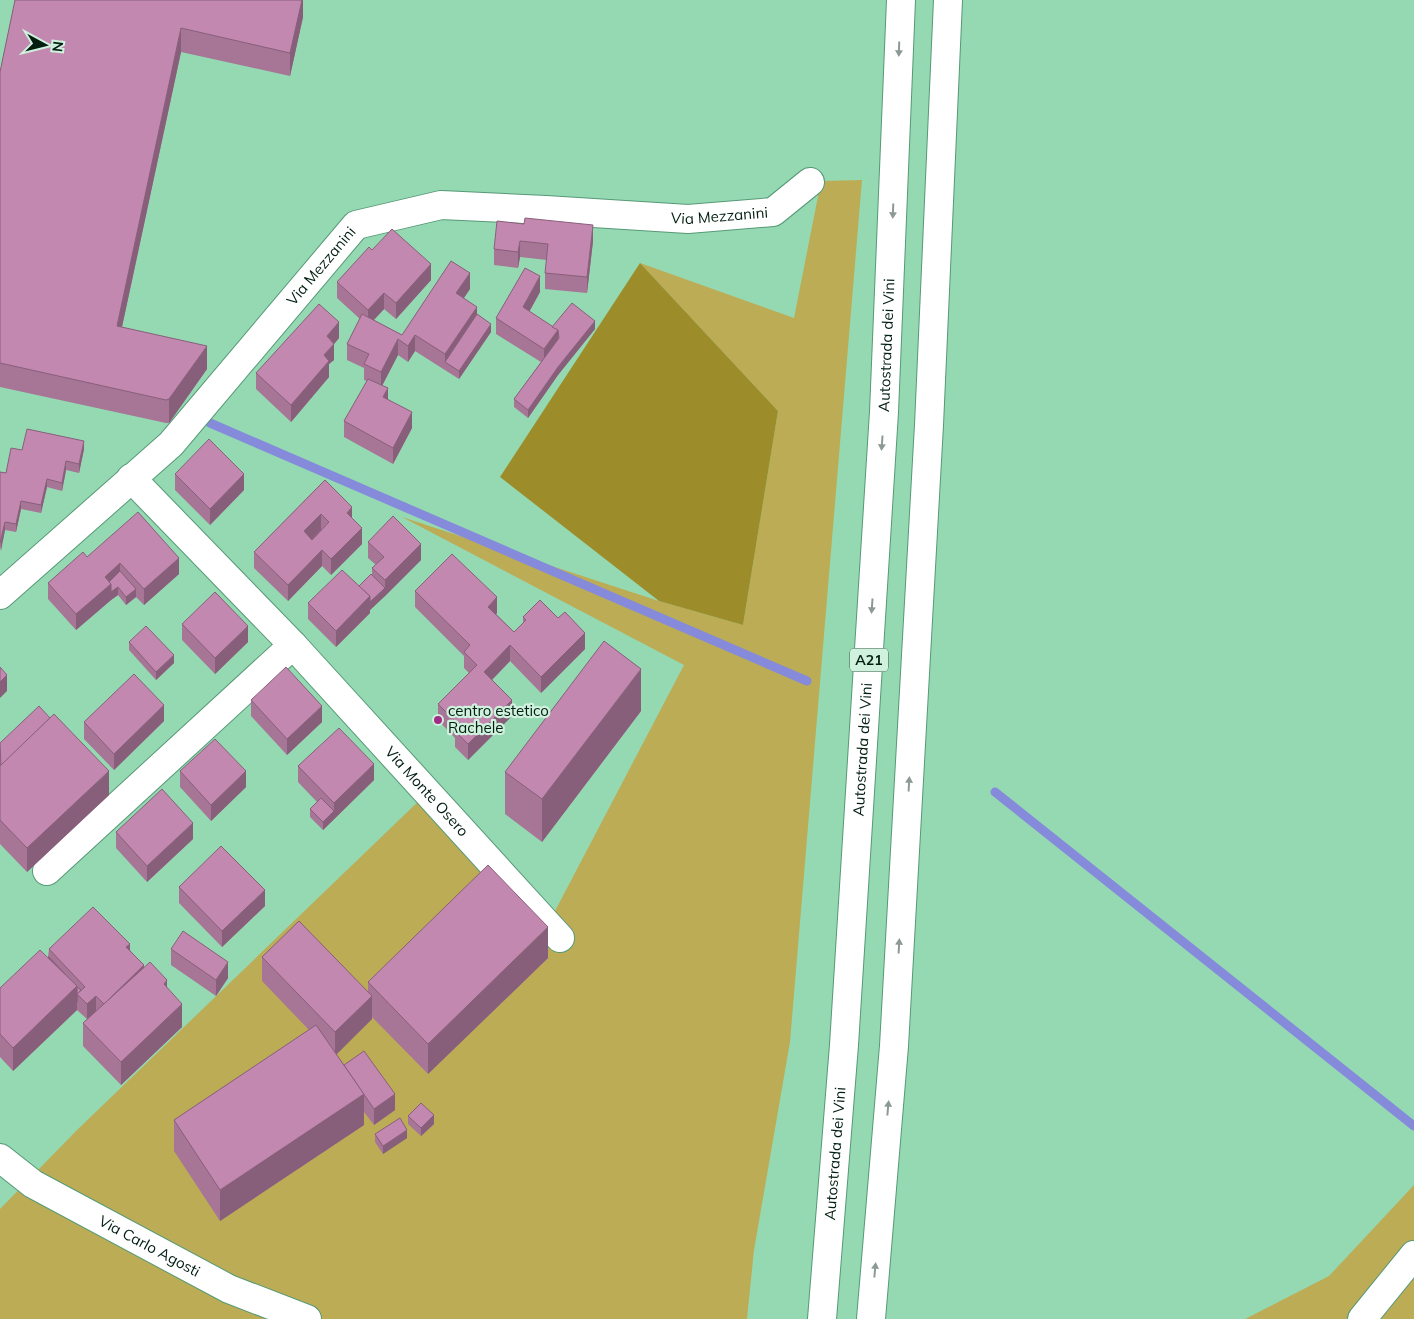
<svg xmlns="http://www.w3.org/2000/svg" width="1414" height="1319" viewBox="0 0 1414 1319" font-family="Mulish,sans-serif">
<style>
.green{fill:#bcac56}
.forest{fill:#9d8d2a}
.lines{fill:none;stroke-linecap:round;stroke-linejoin:round}
.stream{stroke:#858bda;stroke-width:9}
.street-casing{stroke:#569976;stroke-width:30}
.highway-casing{stroke:#569976;stroke-width:30}
.street{stroke:#fff;stroke-width:28}
.highway{stroke:#fff;stroke-width:28}
.wall{fill:#a77596}
.shaded-wall{fill:#885f7a}
.building{fill:#c288af;stroke:#885f7a;fill-rule:evenodd}
.oneway{fill:#8d9a94}
.poi-dot{fill:#a22c85;stroke:#d0f1dd;stroke-width:2}
.labels{text-anchor:middle;stroke-width:4.5;stroke-linejoin:round;paint-order:stroke}
.shield{fill:#d0f1dd;stroke:#405d4e;stroke-width:1}
.shield-label{font-size:14px;font-weight:bold;fill:#021e11}
.street-label{font-size:15px;fill:#021e11;stroke:#d0f1dd}
.poi-label{font-size:15px;fill:#021e11;stroke:#d0f1dd;text-anchor:start}
</style>
<rect width="100%" height="100%" fill="#95d9b3"/>
<g class="green">
<path d="M 862,180 L 790,1042 L 754,1250 L 747,1319 L 0,1319 L 0,1209 L 76,1131 L 426,794 L 544,932 L 684,665 L 402,517 L 659,601 L 743,625 L 778,411 L 640,263 L 794,318 L 821,181 Z"/>
<path d="M 1414,1185 L 1414,1319 L 1245,1319 L 1329,1276 Z"/>
</g>
<path class="forest" d="M 640,263 L 778,411 L 743,625 L 659,601 L 500,477 Z"/>
<g class="lines">
<g class="stream">
<path d="M 210,423 L 807,681"/>
<path d="M 995,792 L 1414,1126"/>
</g>
<g class="street-casing">
<g id="street">
<path id="s1" d="M 131,478 L 293,645 L 560,938"/>
<path id="s2" d="M 0,595 L 171,444 L 356,225 L 441,205 L 546,210 L 688,219 L 773,212 L 810,182"/>
<path d="M 47,871 L 293,645"/>
<path id="s3" d="M 0,1158 L 33,1184 L 229,1289 L 307,1319"/>
<path d="M 1362,1319 L 1414,1255"/>
</g>
</g>
<g class="highway-casing">
<g id="highway">
<path id="s4" d="M 822,1319 L 844,1045 L 884,412 L 901,0"/>
<path d="M 871,1319 L 894,1046 L 929,425 L 948,0"/>
</g>
</g>
<use href="#street" class="street"/>
<use href="#highway" class="highway"/>
</g>
<g class="wall">
<path d="M 15,0 L 303,0 L 303,17 L 290,76 L 181,52 L 122,327 L 207,369 L 169,423 L 166,423 L 0,387 L 0,72 Z"/>
<path d="M 524,224 L 593,241 L 587,293 L 545,289 L 545,273 L 547,260 L 520,257 L 518,268 L 494,265 L 494,249 Z"/>
<path d="M 372,250 L 431,280 L 396,319 L 384,309 L 374,320 L 402,335 L 470,289 L 464,298 L 491,332 L 459,379 L 415,351 L 408,362 L 398,355 L 382,385 L 388,399 L 412,428 L 393,464 L 344,437 L 344,421 L 367,381 L 364,380 L 364,368 L 347,360 L 347,344 L 360,319 L 337,298 L 337,282 Z"/>
<path d="M 540,292 L 529,312 L 552,327 L 595,329 L 558,375 L 528,418 L 514,407 L 514,399 L 541,362 L 496,334 L 496,318 Z"/>
<path d="M 339,338 L 334,344 L 334,360 L 329,364 L 329,377 L 291,422 L 256,389 L 256,373 Z"/>
<path d="M 84,449 L 79,473 L 66,470 L 62,491 L 47,487 L 41,513 L 21,509 L 16,532 L 5,530 L 0,551 L 0,472 L 6,473 L 22,450 Z"/>
<path d="M 175,474 L 244,490 L 210,525 L 175,490 Z"/>
<path d="M 325,480 L 352,518 L 362,544 L 331,575 L 322,566 L 288,601 L 254,568 L 254,552 Z"/>
<path d="M 368,542 L 421,560 L 385,596 L 370,610 L 370,613 L 336,647 L 308,619 L 308,603 L 359,586 L 372,575 L 372,568 L 376,565 L 368,558 Z"/>
<path d="M 87,557 L 179,574 L 144,605 L 136,597 L 126,605 L 118,595 L 111,600 L 76,630 L 48,599 L 48,583 Z"/>
<path d="M 415,591 L 497,613 L 496,614 L 514,632 L 523,623 L 523,617 L 585,649 L 541,693 L 510,661 L 492,680 L 512,716 L 468,760 L 455,747 L 455,738 L 438,720 L 438,704 L 469,673 L 464,668 L 464,656 L 415,607 Z"/>
<path d="M 182,624 L 248,642 L 215,674 L 182,640 Z"/>
<path d="M 129,642 L 174,663 L 156,680 L 129,650 Z"/>
<path d="M 251,700 L 322,722 L 287,755 L 251,716 Z"/>
<path d="M 641,711 L 542,842 L 505,814 L 505,772 Z"/>
<path d="M 164,721 L 114,770 L 84,739 L 84,722 Z"/>
<path d="M 0,743 L 109,795 L 27,872 L 0,844 Z"/>
<path d="M 298,766 L 374,780 L 323,830 L 310,817 L 310,809 L 317,802 L 298,782 Z"/>
<path d="M 180,771 L 246,787 L 211,821 L 180,787 Z"/>
<path d="M 116,832 L 193,839 L 147,882 L 116,848 Z"/>
<path d="M 179,887 L 265,906 L 222,947 L 179,903 Z"/>
<path d="M 49,949 L 130,950 L 144,968 L 167,987 L 182,1027 L 121,1085 L 83,1046 L 83,1023 L 87,1019 L 77,1010 L 13,1071 L 0,1057 L 0,988 L 48,957 Z"/>
<path d="M 171,949 L 228,978 L 216,996 L 171,965 Z"/>
<path d="M 262,957 L 368,991 L 368,982 L 548,958 L 428,1074 L 372,1017 L 372,1019 L 336,1054 L 344,1065 L 395,1110 L 374,1125 L 364,1112 L 364,1125 L 220,1221 L 174,1151 L 174,1120 L 309,1030 L 262,981 Z"/>
<path d="M 408,1116 L 434,1124 L 421,1136 L 408,1124 Z"/>
<path d="M 375,1134 L 407,1138 L 383,1154 L 375,1142 Z"/>
</g>
<g class="shaded-wall">
<path d="M 302,0 L 303,0 L 303,17 L 290,76 L 290,53 Z"/>
<path d="M 181,28 L 181,52 L 117,350 L 117,326 Z"/>
<path d="M 593,225 L 593,241 L 587,293 L 587,277 Z"/>
<path d="M 520,241 L 520,257 L 518,268 L 518,252 Z"/>
<path d="M 431,264 L 431,280 L 396,319 L 396,303 Z"/>
<path d="M 470,273 L 470,289 L 456,309 L 456,293 Z"/>
<path d="M 540,276 L 540,292 L 523,323 L 523,307 Z"/>
<path d="M 384,293 L 384,309 L 368,326 L 368,310 Z"/>
<path d="M 477,307 L 477,323 L 445,362 L 445,354 Z"/>
<path d="M 595,321 L 595,329 L 558,375 L 528,418 L 528,410 L 558,367 Z"/>
<path d="M 339,322 L 339,338 L 334,344 L 334,360 L 329,364 L 329,377 L 291,422 L 291,405 L 324,355 L 327,336 Z"/>
<path d="M 491,324 L 491,332 L 459,379 L 459,371 Z"/>
<path d="M 558,330 L 558,347 L 544,365 L 544,349 Z"/>
<path d="M 415,335 L 415,351 L 408,362 L 408,346 Z"/>
<path d="M 398,339 L 398,355 L 381,388 L 381,372 Z"/>
<path d="M 207,346 L 207,369 L 169,423 L 169,399 Z"/>
<path d="M 388,388 L 388,404 L 383,397 Z"/>
<path d="M 412,412 L 412,428 L 393,464 L 393,448 Z"/>
<path d="M 84,441 L 84,449 L 79,473 L 79,464 Z"/>
<path d="M 66,461 L 66,470 L 62,491 L 62,483 Z"/>
<path d="M 244,474 L 244,490 L 210,525 L 210,509 Z"/>
<path d="M 47,479 L 47,487 L 41,513 L 41,505 Z"/>
<path d="M 21,501 L 21,509 L 16,532 L 16,524 Z"/>
<path d="M 352,507 L 352,523 L 347,513 Z"/>
<path d="M 321,514 L 321,530 L 304,547 L 304,531 Z"/>
<path d="M 5,522 L 5,530 L 1,551 L 1,543 Z"/>
<path d="M 362,528 L 362,544 L 331,575 L 331,559 Z"/>
<path d="M 421,544 L 421,560 L 385,596 L 385,580 Z"/>
<path d="M 322,550 L 322,566 L 288,601 L 288,585 Z"/>
<path d="M 179,558 L 179,574 L 144,605 L 144,589 Z"/>
<path d="M 120,563 L 120,579 L 118,587 L 118,595 L 111,600 L 76,630 L 76,614 L 105,577 Z"/>
<path d="M 385,588 L 385,596 L 370,610 L 370,613 L 336,647 L 336,631 L 370,596 Z"/>
<path d="M 136,589 L 136,597 L 126,605 L 126,597 Z"/>
<path d="M 497,597 L 497,613 L 488,623 L 488,607 Z"/>
<path d="M 248,626 L 248,642 L 215,674 L 215,658 Z"/>
<path d="M 585,633 L 585,649 L 541,693 L 541,677 Z"/>
<path d="M 510,645 L 510,661 L 484,688 L 484,672 Z"/>
<path d="M 174,655 L 174,663 L 156,680 L 156,672 Z"/>
<path d="M 641,669 L 641,711 L 542,842 L 542,799 Z"/>
<path d="M 7,675 L 7,691 L 0,698 L 0,682 Z"/>
<path d="M 512,700 L 512,716 L 468,760 L 468,744 Z"/>
<path d="M 164,705 L 164,721 L 114,770 L 114,754 Z"/>
<path d="M 322,706 L 322,722 L 287,755 L 287,739 Z"/>
<path d="M 374,764 L 374,780 L 323,830 L 323,822 L 334,811 L 334,803 Z"/>
<path d="M 109,771 L 109,795 L 27,872 L 27,848 Z"/>
<path d="M 246,771 L 246,787 L 211,821 L 211,805 Z"/>
<path d="M 193,823 L 193,839 L 147,882 L 147,866 Z"/>
<path d="M 265,890 L 265,906 L 222,947 L 222,931 Z"/>
<path d="M 548,927 L 548,958 L 428,1074 L 428,1044 Z"/>
<path d="M 130,944 L 130,960 L 126,947 Z"/>
<path d="M 228,962 L 228,978 L 216,996 L 216,980 Z"/>
<path d="M 144,965 L 144,982 L 104,1004 Z"/>
<path d="M 167,980 L 167,1003 L 164,984 Z"/>
<path d="M 77,986 L 77,1010 L 13,1071 L 13,1048 Z"/>
<path d="M 96,996 L 96,1012 L 87,1020 L 87,1004 Z"/>
<path d="M 372,996 L 372,1019 L 335,1056 L 335,1032 Z"/>
<path d="M 182,1004 L 182,1027 L 121,1085 L 121,1062 Z"/>
<path d="M 364,1094 L 364,1125 L 220,1221 L 220,1190 Z"/>
<path d="M 395,1094 L 395,1110 L 374,1125 L 374,1109 Z"/>
<path d="M 434,1115 L 434,1124 L 421,1136 L 421,1128 Z"/>
<path d="M 407,1130 L 407,1138 L 383,1154 L 383,1146 Z"/>
</g>
<g class="building">
<path d="M 15,0 L 302,0 L 290,53 L 181,28 L 117,326 L 207,346 L 169,399 L 166,400 L 0,363 L 0,72 Z"/>
<path d="M 525,218 L 593,225 L 587,277 L 545,273 L 548,244 L 520,241 L 518,252 L 494,249 L 497,221 L 524,224 Z"/>
<path d="M 392,229 L 431,264 L 396,303 L 384,293 L 368,310 L 337,282 L 369,247 L 372,250 Z"/>
<path d="M 451,261 L 470,273 L 456,293 L 477,307 L 445,354 L 415,335 L 408,346 L 398,339 L 381,372 L 364,364 L 369,354 L 347,344 L 362,314 L 402,335 Z"/>
<path d="M 525,268 L 540,276 L 523,307 L 558,330 L 544,349 L 496,318 Z"/>
<path d="M 572,303 L 595,321 L 558,367 L 528,410 L 514,399 L 559,338 L 558,330 L 552,327 Z"/>
<path d="M 319,304 L 339,322 L 327,336 L 334,344 L 324,355 L 329,361 L 291,405 L 256,373 Z"/>
<path d="M 477,314 L 491,324 L 459,371 L 445,362 Z"/>
<path d="M 368,379 L 388,388 L 383,397 L 412,412 L 393,448 L 344,421 Z"/>
<path d="M 27,429 L 84,441 L 79,464 L 66,461 L 62,483 L 47,479 L 41,505 L 21,501 L 16,524 L 5,522 L 0,543 L 0,472 L 6,473 L 11,448 L 22,450 Z"/>
<path d="M 209,439 L 244,474 L 210,509 L 175,474 Z"/>
<path d="M 325,480 L 352,507 L 347,513 L 362,528 L 331,559 L 322,550 L 288,585 L 254,552 ZM 321,514 L 329,522 L 312,540 L 304,531 Z"/>
<path d="M 138,512 L 179,558 L 144,589 L 120,563 L 105,577 L 111,584 L 76,614 L 48,583 L 83,552 L 87,557 Z"/>
<path d="M 393,516 L 421,544 L 385,580 L 372,568 L 384,557 L 368,542 Z"/>
<path d="M 452,554 L 497,597 L 488,607 L 514,632 L 526,620 L 523,617 L 540,600 L 558,618 L 565,612 L 585,633 L 541,677 L 510,645 L 484,672 L 512,700 L 468,744 L 455,731 L 460,726 L 438,704 L 477,665 L 464,652 L 470,645 L 415,591 Z"/>
<path d="M 342,570 L 370,596 L 336,631 L 308,603 Z"/>
<path d="M 120,571 L 136,589 L 126,597 L 118,587 L 111,592 L 111,584 L 109,582 Z"/>
<path d="M 371,574 L 385,588 L 370,602 L 370,596 L 359,586 Z"/>
<path d="M 215,592 L 248,626 L 215,658 L 182,624 Z"/>
<path d="M 146,626 L 174,655 L 156,672 L 129,642 Z"/>
<path d="M 604,641 L 641,669 L 542,799 L 505,772 Z"/>
<path d="M 0,667 L 7,675 L 0,682 Z"/>
<path d="M 286,667 L 322,706 L 287,739 L 251,700 Z"/>
<path d="M 134,674 L 164,705 L 114,754 L 84,722 Z"/>
<path d="M 39,706 L 50,718 L 1,766 L 0,743 Z"/>
<path d="M 54,714 L 109,771 L 27,848 L 0,820 L 0,766 Z"/>
<path d="M 339,728 L 374,764 L 334,803 L 298,766 Z"/>
<path d="M 215,739 L 246,771 L 211,805 L 180,771 Z"/>
<path d="M 162,789 L 193,823 L 147,866 L 116,832 Z"/>
<path d="M 321,798 L 334,811 L 323,822 L 310,809 Z"/>
<path d="M 221,846 L 265,890 L 222,931 L 179,887 Z"/>
<path d="M 488,865 L 548,927 L 428,1044 L 368,982 Z"/>
<path d="M 93,907 L 130,944 L 126,947 L 144,965 L 104,1004 L 96,996 L 87,1004 L 77,994 L 85,987 L 49,949 Z"/>
<path d="M 299,921 L 372,996 L 335,1032 L 262,957 Z"/>
<path d="M 183,931 L 228,962 L 216,980 L 171,949 Z"/>
<path d="M 40,950 L 77,986 L 13,1048 L 0,1034 L 0,988 Z"/>
<path d="M 48,957 L 49,957 L 65,974 Z"/>
<path d="M 150,962 L 167,980 L 164,984 L 182,1004 L 121,1062 L 83,1023 Z"/>
<path d="M 77,987 L 81,990 L 77,994 L 77,1002 Z"/>
<path d="M 316,1025 L 364,1094 L 220,1190 L 174,1120 Z"/>
<path d="M 364,1051 L 395,1094 L 374,1109 L 344,1065 Z"/>
<path d="M 421,1103 L 434,1115 L 421,1128 L 408,1116 Z"/>
<path d="M 400,1118 L 407,1130 L 383,1146 L 375,1134 Z"/>
</g>
<defs><path id="oneway-solid" d="M-6-.8H1V-3.2L6.5 0L1 3.2V.8H-6Z" transform="scale(1.25)"/></defs>
<g class="oneway">
<use href="#oneway-solid" transform="translate(899 49) rotate(92)"/>
<use href="#oneway-solid" transform="translate(893 211) rotate(92)"/>
<use href="#oneway-solid" transform="translate(882 443) rotate(94)"/>
<use href="#oneway-solid" transform="translate(872 606) rotate(94)"/>
<use href="#oneway-solid" transform="translate(909 784) rotate(-87)"/>
<use href="#oneway-solid" transform="translate(899 946) rotate(-87)"/>
<use href="#oneway-solid" transform="translate(888 1108) rotate(-85)"/>
<use href="#oneway-solid" transform="translate(875 1270) rotate(-85)"/>
</g>
<circle class="poi-dot" cx="438" cy="720" r="5"/>
<g class="labels">
<rect class="shield" x="850" y="648.5" width="38" height="23" rx="4"/>
<g class="shield-label">
<text x="869" y="665">A21</text>
</g>
<g class="street-label">
<text dy="5" stroke="none"><textPath href="#s2" startOffset="881">Via Mezzanini</textPath></text>
<text dy="5" stroke="none"><textPath href="#s2" startOffset="461">Via Mezzanini</textPath></text>
<text dy="5" stroke="none"><textPath href="#s4" startOffset="976">Autostrada dei Vini</textPath></text>
<text dy="5" stroke="none"><textPath href="#s4" startOffset="571">Autostrada dei Vini</textPath></text>
<text dy="5" stroke="none"><textPath href="#s1" startOffset="431">Via Monte Osero</textPath></text>
<text dy="5" stroke="none"><textPath href="#s4" startOffset="166">Autostrada dei Vini</textPath></text>
<text dy="5" stroke="none"><textPath href="#s3" startOffset="174">Via Carlo Agosti</textPath></text>
</g>
<g class="poi-label">
<text x="448" y="716">centro estetico<tspan x="448" dy="17">Rachele</tspan></text>
</g>
</g>
<g transform="translate(45 45) rotate(97)" stroke="#d0f1dd" stroke-width="4" paint-order="stroke">
<path d="M0-4L9 19L0 12L-9 19Z" fill="#021e11"/>
<text y="-8" font-size="14" font-weight="bold" text-anchor="middle" fill="#021e11">N</text>
</g>
</svg>
